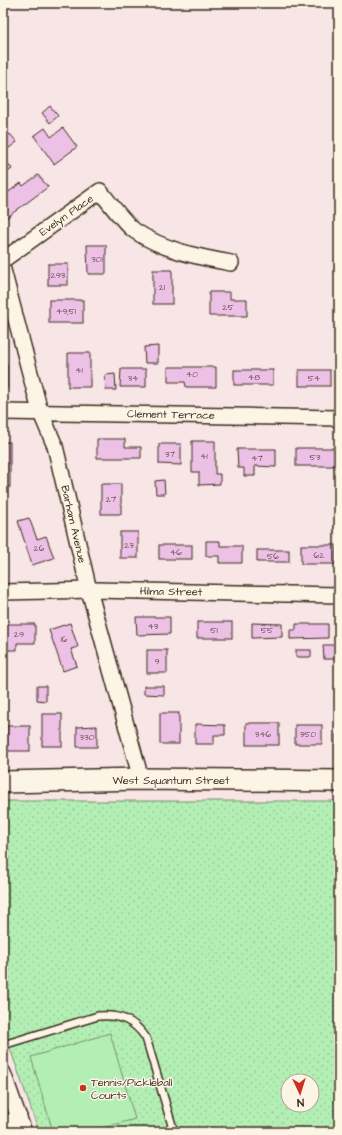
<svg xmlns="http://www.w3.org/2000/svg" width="342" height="1135" viewBox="0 0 342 1135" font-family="'Architects Daughter',sans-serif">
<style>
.grass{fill:url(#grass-dots);stroke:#778c69;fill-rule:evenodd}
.pitch{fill:#b3efb4;stroke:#778c69}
.building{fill:#edc1e6;stroke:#3b2a1e}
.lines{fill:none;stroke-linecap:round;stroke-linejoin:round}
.service-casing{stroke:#3b2a1e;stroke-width:10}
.minor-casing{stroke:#3b2a1e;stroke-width:18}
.secondary-casing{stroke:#3b2a1e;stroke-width:24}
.service{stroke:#fcf5e5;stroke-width:7}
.minor{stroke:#fcf5e5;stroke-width:15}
.secondary{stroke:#fcf5e5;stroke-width:21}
.poi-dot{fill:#c8321e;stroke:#fcf5e5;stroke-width:1.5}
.labels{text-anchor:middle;stroke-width:3;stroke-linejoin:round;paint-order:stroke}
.number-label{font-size:9px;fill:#685050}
.street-label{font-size:11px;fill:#3b2a1e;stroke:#fcf5e5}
.poi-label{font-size:11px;fill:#3b2a1e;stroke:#fcf5e5;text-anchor:start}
</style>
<defs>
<pattern id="grass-dots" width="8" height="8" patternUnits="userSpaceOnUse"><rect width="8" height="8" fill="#b3efb4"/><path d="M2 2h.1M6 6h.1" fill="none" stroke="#9bcd9a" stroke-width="1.8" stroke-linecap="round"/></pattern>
</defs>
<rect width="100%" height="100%" fill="#f8e5e5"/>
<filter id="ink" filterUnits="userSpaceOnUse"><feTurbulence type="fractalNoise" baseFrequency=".025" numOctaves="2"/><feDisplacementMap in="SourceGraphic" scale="8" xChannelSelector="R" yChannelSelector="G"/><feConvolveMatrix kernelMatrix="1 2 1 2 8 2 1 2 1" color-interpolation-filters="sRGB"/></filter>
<g filter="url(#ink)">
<path class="grass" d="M 3,801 L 339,801 L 339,1132 L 39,1132 L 3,1028 ZM 288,1081 L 312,1081 L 312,1105 L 288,1105 Z"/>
<path class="pitch" d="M 110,1033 L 135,1119 L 88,1132 L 53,1132 L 31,1057 Z"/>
<g class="building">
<path d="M 50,106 L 58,116 L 50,123 L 42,113 Z"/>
<path d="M 45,128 L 51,137 L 63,128 L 77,147 L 54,164 L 34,136 Z"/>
<path d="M 10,134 L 17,142 L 5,151 L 3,148 L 3,140 Z"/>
<path d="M 3,157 L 12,169 L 3,175 Z"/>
<path d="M 38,175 L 48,187 L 6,218 L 3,215 L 3,196 L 21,183 L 23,186 Z"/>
<path d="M 87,245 L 106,245 L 106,274 L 88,274 Z"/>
<rect x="48" y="264" width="20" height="21"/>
<rect x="153" y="270" width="19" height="34"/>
<path d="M 209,292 L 230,292 L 230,299 L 247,299 L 247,316 L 209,316 Z"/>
<rect x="49" y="300" width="34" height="23"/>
<path d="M 158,346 L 158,363 L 145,363 L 144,347 Z"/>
<rect x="68" y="353" width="22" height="34"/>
<rect x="3" y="365" width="4" height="23"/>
<path d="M 168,367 L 216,367 L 216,387 L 186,387 L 185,382 L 168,382 Z"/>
<path d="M 121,369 L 146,369 L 146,387 L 120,387 Z"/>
<rect x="234" y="370" width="39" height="15"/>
<rect x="299" y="370" width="31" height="16"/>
<path d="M 115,374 L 116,390 L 106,390 L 105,375 Z"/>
<path d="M 97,439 L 125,439 L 125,447 L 141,447 L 141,458 L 97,458 Z"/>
<path d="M 192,441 L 215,441 L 215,474 L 220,474 L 220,484 L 199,485 L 199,472 L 192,472 Z"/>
<rect x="3" y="442" width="7" height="45"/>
<path d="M 159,444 L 181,444 L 181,465 L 159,464 Z"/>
<rect x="296" y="448" width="38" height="18"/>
<path d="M 237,449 L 276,449 L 276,467 L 255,466 L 255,476 L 244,476 L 244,468 L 238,468 Z"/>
<path d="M 164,480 L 165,494 L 156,494 L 155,481 Z"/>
<rect x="101" y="484" width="20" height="30"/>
<path d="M 29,518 L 37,539 L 46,536 L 54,558 L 32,565 L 18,521 Z"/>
<rect x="120" y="532" width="18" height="26"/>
<path d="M 206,541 L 220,541 L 220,546 L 242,546 L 242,563 L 219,563 L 219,556 L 206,556 Z"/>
<rect x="159" y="545" width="33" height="14"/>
<rect x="301" y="545" width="35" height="19"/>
<rect x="257" y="550" width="32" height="12"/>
<path d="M 136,617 L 170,617 L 170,634 L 137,635 Z"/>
<rect x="197" y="622" width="35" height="16"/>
<path d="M 70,623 L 78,647 L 71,649 L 77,666 L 63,671 L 49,630 Z"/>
<path d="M 252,623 L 282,624 L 282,637 L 252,638 Z"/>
<path d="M 3,624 L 35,624 L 35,643 L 17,643 L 17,650 L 3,650 Z"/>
<path d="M 296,624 L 328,624 L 328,638 L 290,639 L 290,630 L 296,630 Z"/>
<path d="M 323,645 L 339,645 L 339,659 L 324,659 Z"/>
<rect x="147" y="650" width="20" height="23"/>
<rect x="296" y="650" width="15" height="7"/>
<path d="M 37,686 L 46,686 L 46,701 L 37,700 Z"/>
<path d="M 144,686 L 164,686 L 164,695 L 144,694 Z"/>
<rect x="160" y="713" width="19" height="31"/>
<rect x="42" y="714" width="20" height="32"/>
<rect x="246" y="723" width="33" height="22"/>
<path d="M 195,724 L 225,725 L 225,735 L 214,735 L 214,744 L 195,744 Z"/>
<rect x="295" y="725" width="27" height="19"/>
<rect x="7" y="726" width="23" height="25"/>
<path d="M 97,726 L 97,747 L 77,747 L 77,727 Z"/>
<rect x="336" y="735" width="3" height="23"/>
</g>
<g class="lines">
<g class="service-casing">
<path id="service" d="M 3,1045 L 98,1016 C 119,1014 134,1020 146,1038 L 174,1132"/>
</g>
<g class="minor-casing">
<g id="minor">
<path d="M 3,260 L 100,191 C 108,201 125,224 135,231 C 163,250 198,257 231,263"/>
<path d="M 3,270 L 40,411 L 55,446 L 89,590 L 141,779"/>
<path d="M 3,412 L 339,418"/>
<path d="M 3,592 L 94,590 L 339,595"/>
<path d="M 3,1073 L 24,1132"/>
<path d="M 3,1126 L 19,1117"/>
</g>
</g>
<g class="secondary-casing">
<path id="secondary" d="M 3,782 L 141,779 L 339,781"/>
</g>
<use href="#service" class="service"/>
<use href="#minor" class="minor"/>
<use href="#secondary" class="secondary"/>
</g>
</g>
<circle class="poi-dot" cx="83" cy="1088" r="4"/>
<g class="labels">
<g class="number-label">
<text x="97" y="262">301</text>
<text x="58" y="278">293</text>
<text x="162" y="290">21</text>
<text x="228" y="310">25</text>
<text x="66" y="314">49;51</text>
<text x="79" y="373">41</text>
<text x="192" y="377">40</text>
<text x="254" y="380">48</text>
<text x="133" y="381">34</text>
<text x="314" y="381">54</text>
<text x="170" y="457">37</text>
<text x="204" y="459">41</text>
<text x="315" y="460">53</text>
<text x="257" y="461">47</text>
<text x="111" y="502">27</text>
<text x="129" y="548">23</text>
<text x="39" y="551">26</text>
<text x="176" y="555">46</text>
<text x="319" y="558">62</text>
<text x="273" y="559">56</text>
<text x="153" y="629">43</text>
<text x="214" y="633">51</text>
<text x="267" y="633">55</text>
<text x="19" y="637">29</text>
<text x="64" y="642">16</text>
<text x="157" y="664">9</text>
<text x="263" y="737">346</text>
<text x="308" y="737">350</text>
<text x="87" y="740">330</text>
</g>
<g class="street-label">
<text transform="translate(66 215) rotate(-35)" y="4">Evelyn Place</text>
<text transform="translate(171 414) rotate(1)" y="4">Clement Terrace</text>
<text transform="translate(74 524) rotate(77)" y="4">Barham Avenue</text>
<text transform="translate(171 591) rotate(1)" y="4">Hilma Street</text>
<text x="171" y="784">West Squantum Street</text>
</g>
<g class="poi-label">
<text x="91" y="1086">Tennis/Pickleball<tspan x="91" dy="13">Courts</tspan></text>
</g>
</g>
<rect width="342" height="1135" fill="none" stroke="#fcf5e5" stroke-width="16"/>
<rect x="8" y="8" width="326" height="1119" fill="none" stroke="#3b2a1e" stroke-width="1.5" filter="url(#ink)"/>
<g transform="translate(300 1093) rotate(176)"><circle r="19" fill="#fcf5e5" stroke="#afa495"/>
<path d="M0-3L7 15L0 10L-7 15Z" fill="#c8321e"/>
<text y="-6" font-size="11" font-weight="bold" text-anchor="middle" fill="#3b2a1e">N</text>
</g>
</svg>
